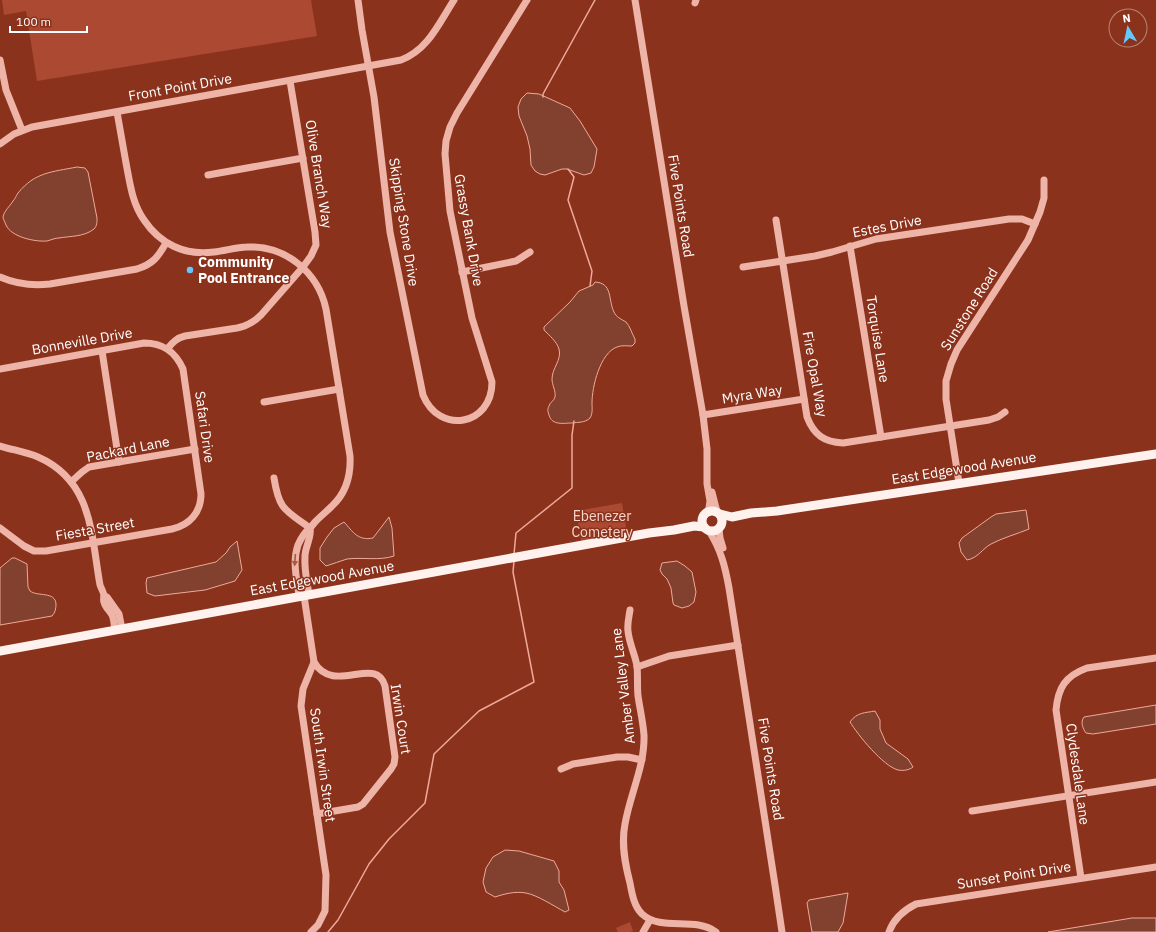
<svg xmlns="http://www.w3.org/2000/svg" width="1156" height="932" viewBox="0 0 1156 932" font-family="'IBM Plex Sans',sans-serif">
<style>
.green{fill:#ab4932}
.water{fill:#82412f;stroke:#efa99a}
.lines{fill:none;stroke-linecap:round;stroke-linejoin:round}
.stream{stroke:#efa99a;stroke-width:1.5}
.minor{stroke:#edb4a7;stroke-width:7}
.major{stroke:#fff1ed;stroke-width:9}
.oneway{fill:#a85946}
.poi-dot{fill:#64c8fd;stroke:#8b321c;stroke-width:1.5}
.labels{text-anchor:middle;stroke-width:3;stroke-linejoin:round;paint-order:stroke}
.street-label{font-size:14px;fill:#fff;stroke:#8b321c}
.poi-label{font-size:14px;font-weight:bold;fill:#fff;stroke:#8b321c;text-anchor:start}
.park-label{font-size:14px;fill:#f9d5cd;stroke:#8b321c}
</style>
<rect width="100%" height="100%" fill="#8b321c"/>
<g class="green">
<path d="M 2,0 L 311,0 L 317,36 L 37,81 L 26,11 L 4,15 Z"/>
<path d="M 622,503 L 627,533 L 582,545 L 576,511 Z"/>
<path d="M 630,922 L 633,931 L 630,932 L 618,932 L 616,928 Z"/>
</g>
<g class="water">
<path d="M 527,93 L 539,94 L 570,108 L 580,121 L 597,149 L 594,167 L 591,173 L 584,175 L 567,169 L 562,169 L 545,175 L 540,174 L 535,171 L 531,165 L 530,149 L 527,136 L 519,116 L 518,107 L 521,99 Z"/>
<path d="M 77,167 L 85,168 L 88,172 L 97,218 C 97,222 97,226 94,229 C 84,237 70,236 59,238 C 55,238 51,240 47,241 C 35,242 11,237 6,225 C 5,222 3,219 3,217 C 4,211 10,206 13,201 C 15,199 16,196 18,193 C 35,172 52,172 77,167 Z"/>
<path d="M 595,282 C 613,283 608,300 614,312 C 616,317 621,319 626,322 C 630,326 632,334 635,339 L 635,343 L 632,346 C 627,346 621,345 617,347 C 600,353 592,387 592,403 C 592,408 593,413 590,418 C 585,423 578,422 572,423 C 564,423 552,426 549,415 C 548,412 547,410 549,406 C 550,402 554,401 555,397 C 556,391 552,385 552,379 C 552,368 562,360 559,349 C 557,342 549,335 544,330 L 544,327 L 570,302 L 579,291 L 593,285 Z"/>
<path d="M 1026,510 L 1029,529 C 1017,534 1002,538 991,544 C 982,549 978,558 967,560 L 961,552 L 959,543 L 962,538 L 991,517 L 996,514 Z"/>
<path d="M 389,517 L 392,528 L 394,556 C 379,561 363,557 347,559 C 340,561 333,564 326,566 L 320,560 L 320,548 L 327,537 L 334,528 L 344,522 C 353,532 358,541 373,538 Z"/>
<path d="M 237,541 L 242,570 L 235,581 L 205,590 L 155,596 L 147,593 L 146,583 L 147,578 L 216,562 L 226,553 L 230,547 Z"/>
<path d="M 12,558 L 15,558 L 27,564 L 28,587 L 30,591 C 38,597 55,591 56,604 C 56,609 55,613 52,616 L 0,625 L 0,568 Z"/>
<path d="M 677,561 L 685,566 L 692,572 L 696,592 L 694,602 L 689,606 L 682,608 L 674,605 L 673,603 L 671,588 L 667,579 L 662,574 L 660,570 L 662,563 Z"/>
<path d="M 1156,705 L 1156,724 L 1093,734 L 1086,733 C 1083,729 1080,722 1084,717 Z"/>
<path d="M 875,711 L 880,720 L 880,729 L 886,743 L 908,759 L 913,767 C 909,770 904,771 898,770 C 883,766 858,735 850,722 C 857,712 865,713 875,711 Z"/>
<path d="M 505,850 L 519,851 L 554,861 L 559,871 L 559,882 L 564,890 L 569,910 L 565,912 C 554,906 537,895 526,893 C 515,891 504,894 495,897 L 486,892 L 483,882 L 486,868 L 493,857 Z"/>
<path d="M 848,893 L 843,923 L 838,932 L 812,932 L 807,903 L 809,900 Z"/>
<path d="M 1132,918 L 1156,918 L 1156,932 L 1048,932 Z"/>
</g>
<g class="lines">
<g class="stream">
<path d="M 543,97 L 543,94 L 595,0"/>
<path d="M 568,169 L 574,177 L 568,200 L 592,271 L 590,286"/>
<path d="M 514,554 L 516,533 L 572,488 L 572,435 L 574,421"/>
<path d="M 328,932 L 338,920 L 369,864 L 389,839 L 425,803 L 434,754 L 479,711 L 534,682 L 513,572 L 514,561"/>
</g>
<g class="minor">
<path d="M 358,0 L 362,30 L 374,97 L 390,232 L 423,395 C 439,435 492,426 492,382 L 472,318 L 450,211 L 445,154 L 446,141 L 450,127 L 457,113 L 527,0"/>
<path d="M 635,0 L 684,306 L 703,415 L 707,449 L 707,484 L 710,501 L 709,508 L 707,512"/>
<path d="M 695,3 L 696,0"/>
<path d="M 0,60 L 6,90 L 22,130"/>
<path d="M 117,112 C 120,129 123,146 126,163 C 130,183 132,203 144,220 C 160,244 185,256 214,252 C 225,251 236,247 247,247 C 285,245 318,272 326,309 L 350,456 C 351,475 346,493 332,506 C 327,511 321,516 316,521 C 314,523 312,526 310,528 C 305,532 301,538 298,545 C 292,562 297,579 299,596"/>
<path d="M 0,144 L 14,134 L 32,127 L 401,60 C 428,50 439,23 454,0"/>
<path d="M 208,175 L 303,158"/>
<path d="M 776,220 L 807,417 C 814,435 824,442 843,443 L 989,420 L 998,417 L 1005,412"/>
<path d="M 850,246 L 881,437"/>
<path d="M 743,267 L 815,256 L 832,252 L 876,239 L 1009,219 L 1022,219 L 1035,224"/>
<path d="M 462,272 L 516,261 L 530,252"/>
<path d="M 0,277 C 16,284 33,286 50,284 L 137,269 C 153,264 158,257 166,243"/>
<path d="M 168,348 C 173,342 177,338 185,336 L 237,328 C 247,326 254,322 261,315 L 303,267 L 311,256 L 316,245 L 315,232 L 290,81"/>
<path d="M 102,351 L 119,462"/>
<path d="M 0,369 L 144,343 C 163,343 175,351 183,369 L 201,494 C 201,512 190,525 172,529 L 46,551 L 34,551 L 24,546 L 0,528"/>
<path d="M 264,402 L 339,389"/>
<path d="M 703,415 L 804,399"/>
<path d="M 0,446 C 13,450 26,452 38,457 C 93,481 91,535 100,585 C 101,588 104,593 104,596 C 104,598 103,600 104,602 C 105,607 109,610 112,615 C 114,619 114,625 115,630"/>
<path d="M 274,478 C 279,510 285,510 310,528"/>
<path d="M 71,482 L 82,472 L 89,467 L 195,449"/>
<path d="M 959,483 L 946,399 L 946,381 L 951,364 L 957,350 L 1028,240 L 1040,212 L 1044,198 L 1044,180"/>
<path d="M 712,492 L 717,512"/>
<path d="M 719,529 L 720,538 L 723,548"/>
<path d="M 709,531 C 721,550 725,566 729,588 L 775,885 L 782,932"/>
<path d="M 309,595 C 307,582 304,569 305,556 C 305,547 312,537 310,528"/>
<path d="M 104,596 L 107,597 L 119,614 L 122,629"/>
<path d="M 304,596 L 314,662 L 303,689 L 301,706 L 326,875 L 325,911 L 318,925 L 311,932"/>
<path d="M 630,610 C 629,617 627,624 628,631 C 629,643 635,654 637,666 C 638,676 637,686 638,696 C 640,709 643,722 644,735 C 645,766 630,794 625,824 C 621,844 625,864 630,883 C 632,894 634,906 642,914 C 662,932 694,916 716,932"/>
<path d="M 314,662 C 334,696 376,654 385,686 L 395,757 L 394,764 L 391,769 L 363,804 L 358,807 L 317,814"/>
<path d="M 637,667 L 669,656 L 738,645"/>
<path d="M 561,769 L 573,764 L 617,757 L 628,757 L 642,760"/>
<path d="M 972,811 L 1156,782"/>
<path d="M 1081,878 L 1056,710 C 1058,688 1065,676 1087,668 L 1156,658"/>
<path d="M 643,932 L 650,920"/>
<path d="M 889,932 C 894,918 904,910 916,904 L 1156,867"/>
</g>
<g class="major">
<circle cx="712" cy="521" r="10"/>
<path d="M 720,514 L 732,517 L 751,513 L 777,511 L 1156,454"/>
<path d="M 0,651 L 649,533 L 674,530 L 694,526 L 704,527"/>
</g>
</g>
<defs><path id="oneway-solid" d="M-6-.8H1V-3.2L6.5 0L1 3.2V.8H-6Z"/></defs>
<use class="oneway" href="#oneway-solid" transform="translate(295 560) rotate(94)"/>
<circle class="poi-dot" cx="190" cy="270" r="4"/>
<g class="labels">
<g class="street-label">
<text transform="translate(180 87) rotate(-10)" y="5">Front Point Drive</text>
<text transform="translate(319 174) rotate(81)" y="5">Olive Branch Way</text>
<text transform="translate(681 206) rotate(81)" y="5">Five Points Road</text>
<text transform="translate(404 222) rotate(81)" y="5">Skipping Stone Drive</text>
<text transform="translate(887 226) rotate(-11)" y="5">Estes Drive</text>
<text transform="translate(469 230) rotate(80)" y="5">Grassy Bank Drive</text>
<text transform="translate(969 309) rotate(-58)" y="5">Sunstone Road</text>
<text transform="translate(878 339) rotate(81)" y="5">Torquise Lane</text>
<text transform="translate(82 341) rotate(-10)" y="5">Bonneville Drive</text>
<text transform="translate(815 374) rotate(80)" y="5">Fire Opal Way</text>
<text transform="translate(752 394) rotate(-9)" y="5">Myra Way</text>
<text transform="translate(205 427) rotate(82)" y="5">Safari Drive</text>
<text transform="translate(128 449) rotate(-11)" y="5">Packard Lane</text>
<text transform="translate(964 468) rotate(-9)" y="5">East Edgewood Avenue</text>
<text transform="translate(95 529) rotate(-10)" y="5">Fiesta Street</text>
<text transform="translate(322 578) rotate(-10)" y="5">East Edgewood Avenue</text>
<text transform="translate(623 686) rotate(-97)" y="5">Amber Valley Lane</text>
<text transform="translate(401 719) rotate(81)" y="5">Irwin Court</text>
<text transform="translate(323 765) rotate(82)" y="5">South Irwin Street</text>
<text transform="translate(771 769) rotate(81)" y="5">Five Points Road</text>
<text transform="translate(1078 774) rotate(82)" y="5">Clydesdale Lane</text>
<text transform="translate(1014 875) rotate(-9)" y="5">Sunset Point Drive</text>
</g>
<g class="poi-label">
<text x="198" y="267">Community<tspan x="198" dy="16">Pool Entrance</tspan></text>
</g>
<g class="park-label">
<text x="602" y="521">Ebenezer<tspan x="602" dy="16">Cometery</tspan></text>
</g>
</g>
<g transform="translate(1128 28) rotate(351)"><circle r="19" fill="#8b321c" stroke="#b98477"/>
<path d="M0-3L7 15L0 10L-7 15Z" fill="#64c8fd"/>
<text y="-6" font-size="11" font-weight="bold" text-anchor="middle" fill="#ffffff">N</text>
</g>
<path d="M10 26v6h77v-6" fill="none" stroke="#ffffff" stroke-width="2"/>
<text x="16" y="26" font-size="12" fill="#ffffff" stroke="#8b321c" stroke-width="3" paint-order="stroke">100 m</text>
</svg>
